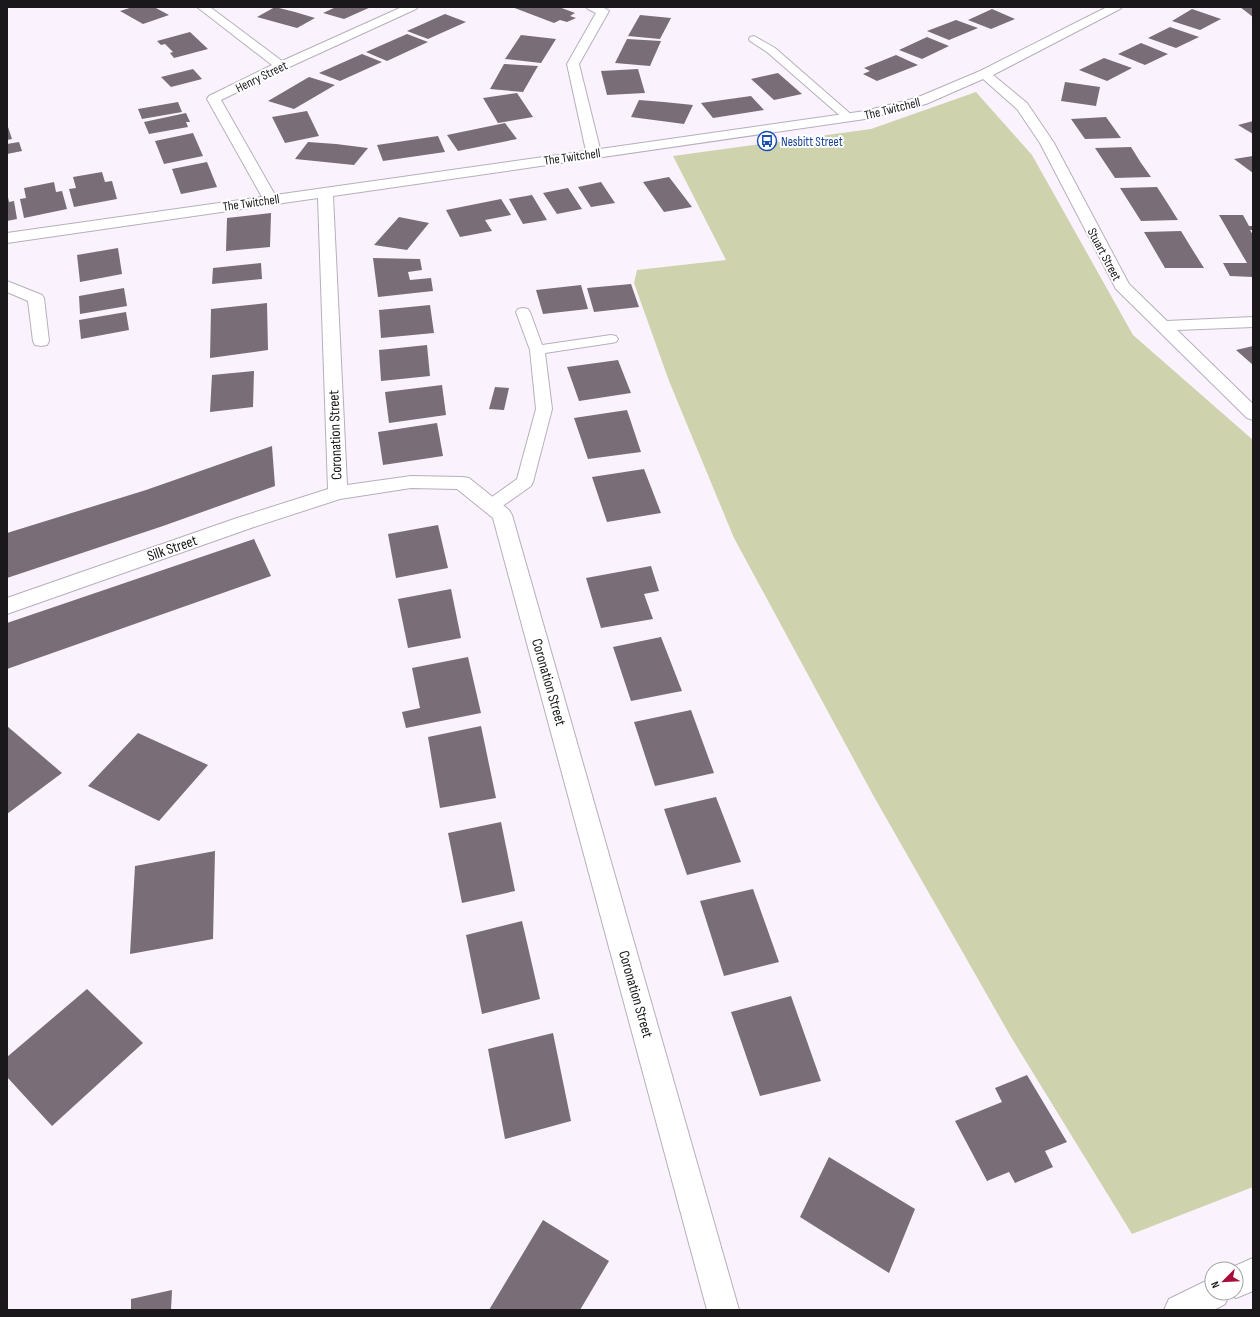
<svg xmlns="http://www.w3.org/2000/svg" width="1260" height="1317" viewBox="0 0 1260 1317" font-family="'Sofia Sans Condensed',sans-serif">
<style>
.green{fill:#ced3ae}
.building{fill:#796d77}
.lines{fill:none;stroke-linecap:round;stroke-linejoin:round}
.service-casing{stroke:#b7aebb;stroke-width:2}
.minor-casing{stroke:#b7aebb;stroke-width:2}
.service{fill:#fff;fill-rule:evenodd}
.minor{fill:#fff;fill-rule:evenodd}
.labels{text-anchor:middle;stroke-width:4;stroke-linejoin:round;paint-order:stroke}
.far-street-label{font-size:13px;fill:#1b181c;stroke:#fff}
.far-transit-label{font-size:13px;fill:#164399;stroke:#fff;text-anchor:start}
.street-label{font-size:15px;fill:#1b181c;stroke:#fff}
</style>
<rect width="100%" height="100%" fill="#faf3fe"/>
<path class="green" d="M 976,92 L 1032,155 L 1133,335 L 1253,440 L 1253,1187 L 1132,1234 L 1011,1037 L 873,795 L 734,538 L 669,381 L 634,283 L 637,270 L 726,260 L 673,156 L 871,129 Z"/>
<g class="building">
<path d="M 133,7 L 154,7 L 169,15 L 143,24 L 120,11 Z"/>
<path d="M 275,7 L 295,12 L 315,18 L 297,28 L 257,17 Z"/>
<path d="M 336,7 L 371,7 L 344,19 L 323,13 Z"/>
<path d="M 512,7 L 559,7 L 575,13 L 570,16 L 576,18 L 567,22 L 560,20 L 554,23 Z"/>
<path d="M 1240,7 L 1253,7 L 1253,17 Z"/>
<path d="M 992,9 L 1015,19 L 991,29 L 968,20 Z"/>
<path d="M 1192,9 L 1221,19 L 1200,30 L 1172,21 Z"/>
<path d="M 445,14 L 466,22 L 428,39 L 407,31 Z"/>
<path d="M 640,15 L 671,18 L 660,39 L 628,36 Z"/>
<path d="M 956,20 L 978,28 L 949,40 L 927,31 Z"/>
<path d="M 1170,27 L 1199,37 L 1176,48 L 1148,38 Z"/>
<path d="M 190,32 L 208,49 L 174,58 L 170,53 L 173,52 L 165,44 L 161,45 L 157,41 Z"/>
<path d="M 407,34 L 428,42 L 387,61 L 366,52 Z"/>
<path d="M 521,35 L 556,39 L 541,63 L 505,59 Z"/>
<path d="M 927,37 L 949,46 L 922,59 L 899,50 Z"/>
<path d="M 627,39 L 661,41 L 650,66 L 615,63 Z"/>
<path d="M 1141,43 L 1168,54 L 1145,65 L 1118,54 Z"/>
<path d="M 362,54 L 382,62 L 340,81 L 319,73 Z"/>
<path d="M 896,55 L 918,65 L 877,81 L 863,74 L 870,71 L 864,68 Z"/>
<path d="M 1104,58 L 1132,68 L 1107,81 L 1079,70 Z"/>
<path d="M 504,64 L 538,66 L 523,92 L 490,89 Z"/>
<path d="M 193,69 L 202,79 L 171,87 L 161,77 Z"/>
<path d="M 638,69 L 645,93 L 607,95 L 601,71 Z"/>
<path d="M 778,73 L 802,94 L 774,100 L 751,79 Z"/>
<path d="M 309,77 L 335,85 L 294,109 L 268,101 Z"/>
<path d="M 1065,82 L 1100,87 L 1096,106 L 1061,101 Z"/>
<path d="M 517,93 L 533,117 L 498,123 L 483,98 Z"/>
<path d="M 751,96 L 764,110 L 713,118 L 701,103 Z"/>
<path d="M 639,100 L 664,102 L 693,105 L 684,124 L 631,117 Z"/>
<path d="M 178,102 L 182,112 L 142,119 L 138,109 Z"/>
<path d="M 307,111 L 319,136 L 285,143 L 272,117 Z"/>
<path d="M 186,113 L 190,122 L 186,122 L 188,127 L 149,134 L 144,122 Z"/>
<path d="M 1106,117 L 1121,138 L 1085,139 L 1071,119 Z"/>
<path d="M 1253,121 L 1253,134 L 1238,125 Z"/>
<path d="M 505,123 L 517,139 L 458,151 L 447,135 Z"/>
<path d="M 7,124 L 12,139 L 7,140 Z"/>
<path d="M 193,133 L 203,156 L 164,164 L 155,141 Z"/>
<path d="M 438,136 L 445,152 L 383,161 L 377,145 Z"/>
<path d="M 19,142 L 22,151 L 7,154 L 7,144 Z"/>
<path d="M 308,142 L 336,144 L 368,148 L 354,165 L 295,159 Z"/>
<path d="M 1131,147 L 1141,163 L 1151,177 L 1115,178 L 1095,148 Z"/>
<path d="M 1253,156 L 1253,173 L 1234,159 Z"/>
<path d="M 207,162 L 217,187 L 181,194 L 172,169 Z"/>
<path d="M 102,172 L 105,182 L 112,181 L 117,199 L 74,207 L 69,189 L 76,188 L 73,177 Z"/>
<path d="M 669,177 L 692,207 L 664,212 L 643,182 Z"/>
<path d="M 54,182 L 56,192 L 62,191 L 67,209 L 24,218 L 20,199 L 26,198 L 24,188 Z"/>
<path d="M 601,182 L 615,203 L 591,207 L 578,187 Z"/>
<path d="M 1157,187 L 1168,204 L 1178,220 L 1141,221 L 1120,188 Z"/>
<path d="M 568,188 L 582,209 L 557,214 L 543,193 Z"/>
<path d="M 7,192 L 9,202 L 14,201 L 17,219 L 7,221 Z"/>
<path d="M 532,195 L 547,220 L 523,224 L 509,199 Z"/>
<path d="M 501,199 L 511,215 L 485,220 L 492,231 L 460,237 L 446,210 Z"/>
<path d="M 271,213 L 270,247 L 226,251 L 227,218 Z"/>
<path d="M 1219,215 L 1243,215 L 1249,226 L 1253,226 L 1253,230 L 1250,230 L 1253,235 L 1253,277 L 1230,276 L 1223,263 L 1247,263 Z"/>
<path d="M 399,217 L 429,223 L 407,250 L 374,245 Z"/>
<path d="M 1181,231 L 1192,249 L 1204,268 L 1165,268 L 1144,232 Z"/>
<path d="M 118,248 L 122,274 L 80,282 L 77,255 Z"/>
<path d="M 373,258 L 420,259 L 422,270 L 408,272 L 410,280 L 431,278 L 433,291 L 378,297 Z"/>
<path d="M 261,263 L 262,279 L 212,284 L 213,268 Z"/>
<path d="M 631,284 L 639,307 L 594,312 L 587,288 Z"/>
<path d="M 581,285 L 588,309 L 543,314 L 536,290 Z"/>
<path d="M 124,288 L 127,306 L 80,314 L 79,296 Z"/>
<path d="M 267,303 L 268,350 L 210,358 L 211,309 Z"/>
<path d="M 430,305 L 434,333 L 381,338 L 379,310 Z"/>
<path d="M 126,312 L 129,330 L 81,339 L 79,320 Z"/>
<path d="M 427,345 L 430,376 L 381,381 L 379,350 Z"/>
<path d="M 1253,346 L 1253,365 L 1236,350 Z"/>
<path d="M 618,360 L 631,393 L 579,401 L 567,367 Z"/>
<path d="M 254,371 L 253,407 L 210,412 L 212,375 Z"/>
<path d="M 442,385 L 446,415 L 389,423 L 385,392 Z"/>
<path d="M 495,387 L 509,388 L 504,410 L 489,409 Z"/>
<path d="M 627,410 L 641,452 L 588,459 L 574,418 Z"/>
<path d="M 437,423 L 443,456 L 383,465 L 378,432 Z"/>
<path d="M 272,446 L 275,486 L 163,526 L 7,578 L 7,533 L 146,490 Z"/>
<path d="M 644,469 L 661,513 L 607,522 L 592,477 Z"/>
<path d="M 438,525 L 448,568 L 396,578 L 388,534 Z"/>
<path d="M 254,539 L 271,576 L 7,669 L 7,623 Z"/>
<path d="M 651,566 L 659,591 L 644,594 L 653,619 L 601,628 L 586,578 Z"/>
<path d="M 451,589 L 461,638 L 408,648 L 398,599 Z"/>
<path d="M 661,637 L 682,691 L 631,701 L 613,647 Z"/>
<path d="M 468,657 L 481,713 L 406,728 L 402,712 L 420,708 L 412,668 Z"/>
<path d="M 691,710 L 714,773 L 655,786 L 634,722 Z"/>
<path d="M 7,726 L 62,773 L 7,814 Z"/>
<path d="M 481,726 L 496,798 L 440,808 L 428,737 Z"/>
<path d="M 138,733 L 208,765 L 159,821 L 88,786 Z"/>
<path d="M 716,797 L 741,862 L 687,875 L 664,809 Z"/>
<path d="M 501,822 L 515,891 L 462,903 L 448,833 Z"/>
<path d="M 215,851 L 213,939 L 130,954 L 135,866 Z"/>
<path d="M 753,889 L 779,962 L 724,976 L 700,901 Z"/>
<path d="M 522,921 L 540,999 L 482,1014 L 466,935 Z"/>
<path d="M 87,989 L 143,1043 L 52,1126 L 7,1077 L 7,1057 Z"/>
<path d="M 791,996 L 821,1081 L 760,1096 L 731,1012 Z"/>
<path d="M 553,1033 L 571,1121 L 505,1139 L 488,1049 Z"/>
<path d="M 1027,1075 L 1067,1142 L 1045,1151 L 1053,1167 L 1015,1183 L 1009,1172 L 987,1181 L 955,1121 L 1002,1102 L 995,1088 Z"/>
<path d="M 829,1157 L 915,1209 L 889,1273 L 800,1217 Z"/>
<path d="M 543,1220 L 609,1261 L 580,1310 L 489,1310 Z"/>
<path d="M 172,1290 L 171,1310 L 131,1310 L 131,1299 Z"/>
</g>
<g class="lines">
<g class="service-casing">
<g id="service">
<path d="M 754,36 L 775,48 L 853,116 L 855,118 L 853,120 L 845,120 L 767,52 L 750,41 L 749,39 L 750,37 Z"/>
<path d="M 523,308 L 528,309 L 530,312 L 542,345 L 611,335 L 616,336 L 618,339 L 616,342 L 611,343 L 545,353 L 552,409 L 533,482 L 531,486 L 497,510 L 491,512 L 485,510 L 483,506 L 485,502 L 517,479 L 536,409 L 530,350 L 516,312 L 518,309 Z"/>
</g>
</g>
<g class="minor-casing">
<g id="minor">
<path d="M 197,7 L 210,7 L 282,61 L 402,7 L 418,7 L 416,9 L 285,69 L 221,100 L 275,195 L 586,151 L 567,64 L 596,13 L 588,9 L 586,7 L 603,7 L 609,11 L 579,64 L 600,149 L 865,111 L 916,98 L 980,71 L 1107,7 L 1122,7 L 1120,9 L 993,75 L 1027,103 L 1054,143 L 1129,284 L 1167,321 L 1253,317 L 1253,327 L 1177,330 L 1253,404 L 1253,420 L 1247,418 L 1116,289 L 1040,143 L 1017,109 L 983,79 L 926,104 L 865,119 L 333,196 L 347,485 L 411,476 L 462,477 L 469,478 L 509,510 L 512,515 L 739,1310 L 707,1310 L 493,518 L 457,489 L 411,488 L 340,499 L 251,528 L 7,614 L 7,598 L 237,518 L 328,489 L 318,198 L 7,243 L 7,233 L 262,197 L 207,99 L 209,96 L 272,65 Z"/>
<path d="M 7,281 L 42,295 L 44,298 L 49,341 L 47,345 L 41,346 L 35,345 L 33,341 L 28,301 L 7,292 Z"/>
<path d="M 1253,1258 L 1253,1291 L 1236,1298 L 1229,1295 L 1225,1304 L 1214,1310 L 1164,1310 L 1169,1299 L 1212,1278 L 1212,1293 L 1236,1293 L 1236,1269 L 1228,1269 Z"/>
</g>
</g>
<use href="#service" class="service"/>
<use href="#minor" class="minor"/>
</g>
<defs>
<g id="bus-ring" transform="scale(1)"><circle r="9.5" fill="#fff" stroke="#1a4fb4" stroke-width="1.5"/><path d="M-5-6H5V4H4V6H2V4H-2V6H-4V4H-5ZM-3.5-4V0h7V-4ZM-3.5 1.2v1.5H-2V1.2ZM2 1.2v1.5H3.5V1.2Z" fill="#1a4fb4"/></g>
</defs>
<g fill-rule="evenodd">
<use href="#bus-ring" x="767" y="141"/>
</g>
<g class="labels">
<g class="far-street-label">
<text transform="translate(261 76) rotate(-26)" y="5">Henry Street</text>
<text transform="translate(892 108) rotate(-14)" y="5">The Twitchell</text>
<text transform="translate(572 156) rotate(-8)" y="5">The Twitchell</text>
<text transform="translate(251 202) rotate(-8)" y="5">The Twitchell</text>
<text transform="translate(1105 254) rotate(62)" y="5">Stuart Street</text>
</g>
<g class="far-transit-label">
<text x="781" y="146">Nesbitt Street</text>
</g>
<g class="street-label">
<text transform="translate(335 435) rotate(-92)" y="5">Coronation Street</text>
<text transform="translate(172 548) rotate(-19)" y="5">Silk Street</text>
<text transform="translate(549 682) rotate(74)" y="5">Coronation Street</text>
<text transform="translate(636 994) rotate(74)" y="5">Coronation Street</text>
</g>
</g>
<rect width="1260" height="1317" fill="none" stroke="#1b181c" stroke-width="16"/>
<g transform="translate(1224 1281) rotate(246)"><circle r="19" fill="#ffffff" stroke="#a4a3a4"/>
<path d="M0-3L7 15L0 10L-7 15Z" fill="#a70e39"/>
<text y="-6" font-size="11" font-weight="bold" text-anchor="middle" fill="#1b181c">N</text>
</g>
</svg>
